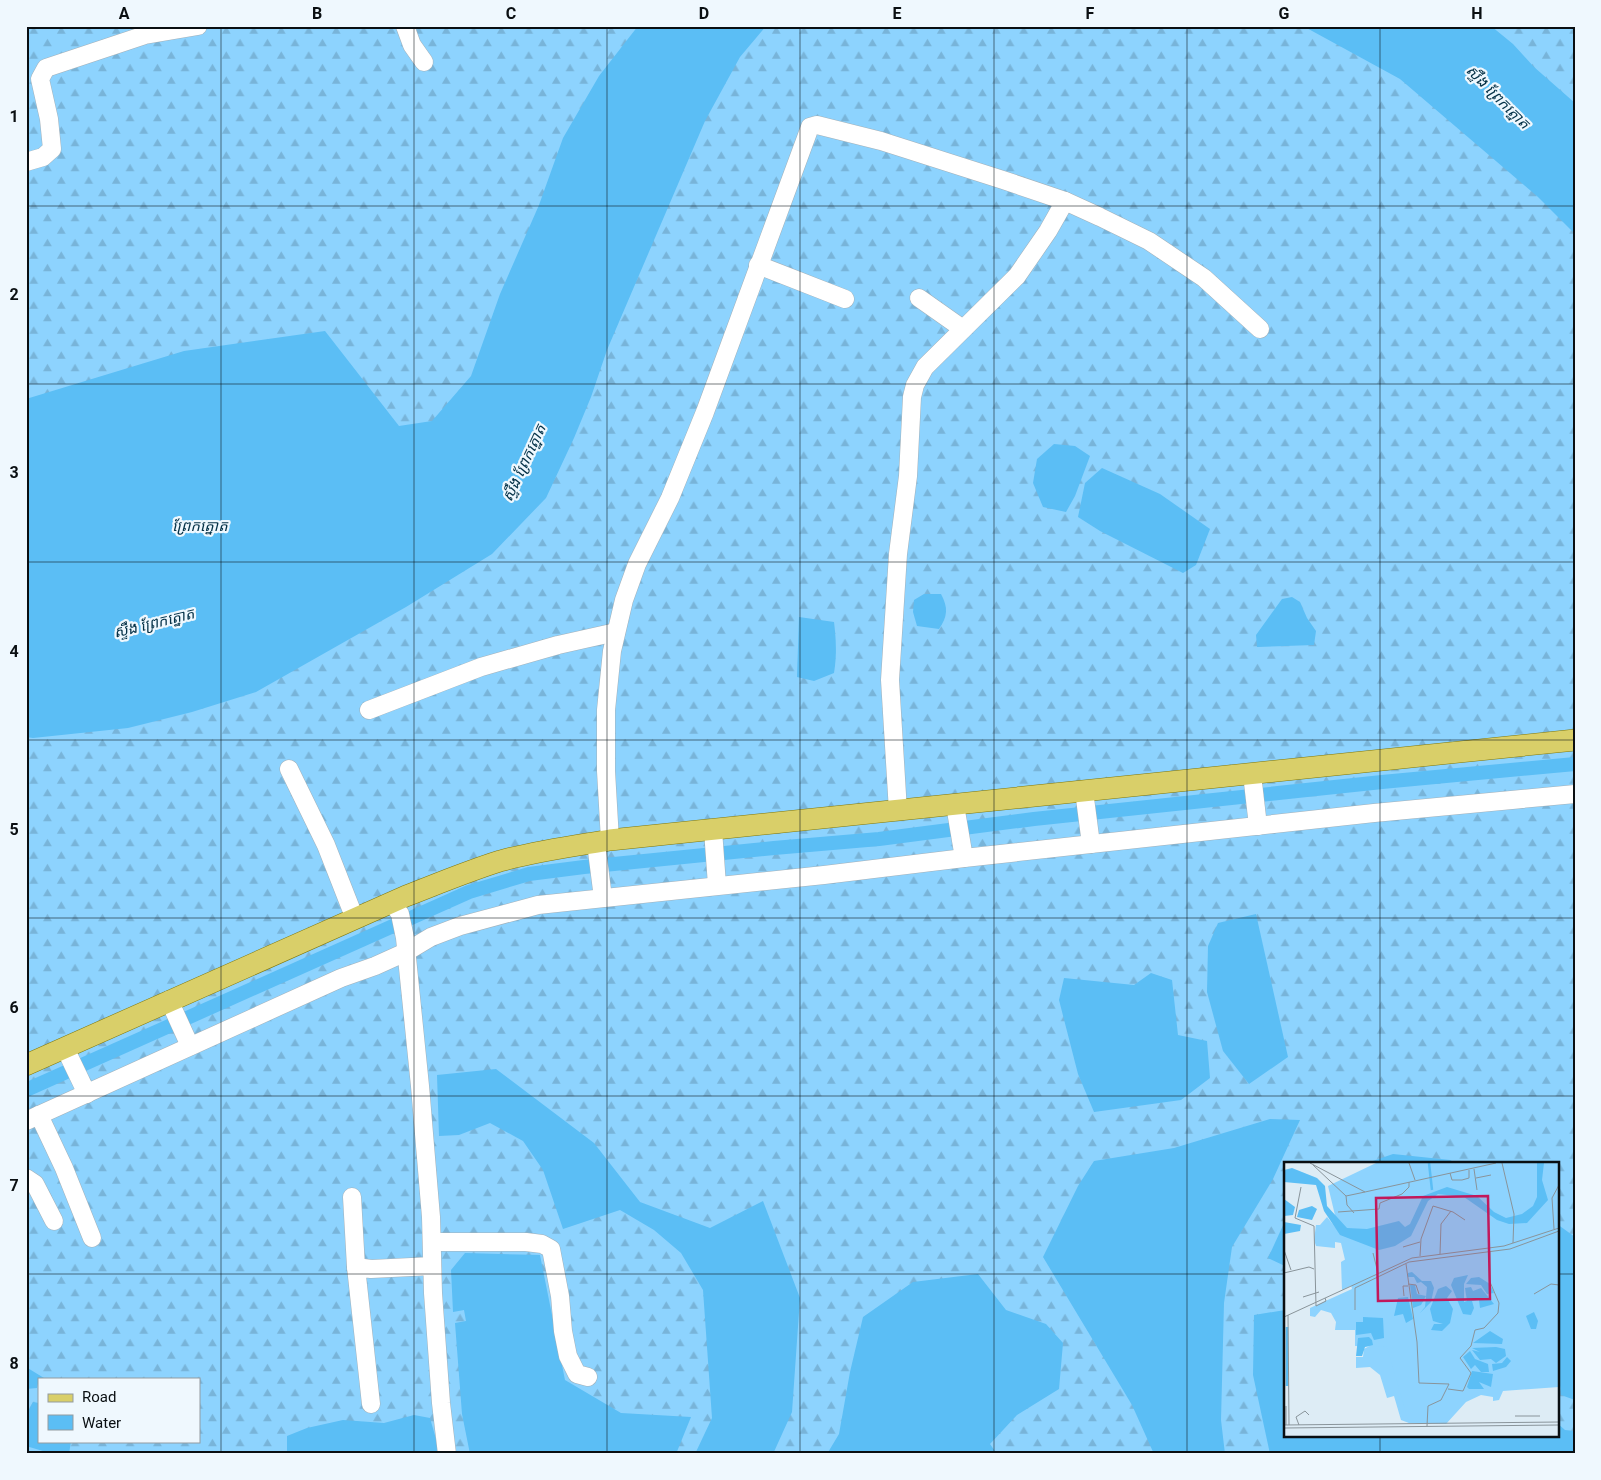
<svg xmlns="http://www.w3.org/2000/svg" width="1601" height="1480" viewBox="0 0 1601 1480" font-family="Roboto,'Noto Sans Khmer',sans-serif">
<style>
.forest{fill:url(#forest-firs);fill-rule:evenodd}
.water{fill:#5bbef5}
.lines{fill:none;stroke-linecap:round;stroke-linejoin:round}
.canal{stroke:#5bbef5;stroke-width:14}
.minor-casing{stroke:#a3b1ba;stroke-width:19}
.major-casing{stroke:#80770a;stroke-width:22}
.minor{stroke:#fff;stroke-width:18}
.major{stroke:#d9cf69;stroke-width:21}
.grid{fill:none;stroke:#0a0f12;stroke-width:1;stroke-opacity:0.55}
.labels{text-anchor:middle;stroke-width:4.5;stroke-linejoin:round;paint-order:stroke}
.water-label{font-size:15px;font-style:italic;fill:#053248;stroke:#eff8fe}
.inset-river{fill:none;stroke:#5bbef5;stroke-width:2.5}
.inset-road{fill:none;stroke:#89949a;stroke-width:1}
.view{fill:#c2185b;fill-opacity:0.15;stroke:#c2185b;stroke-width:2.5}
.inset-edge{fill:none;stroke:#0a0f12;stroke-width:2.5}
.neatline{fill:none;stroke:#0a0f12;stroke-width:2}
.grid-label{font-size:16px;text-anchor:middle;font-weight:bold;fill:#0a0f12}
</style>
<defs>
<pattern id="forest-firs" width="22" height="20" patternUnits="userSpaceOnUse" patternTransform="scale(1.25)"><rect width="22" height="20" fill="#8dd3fe"/><path d="M5 1l3.5 6h-7zM16 11l3.5 6h-7z" fill="#78b4d9"/></pattern>
</defs>
<rect width="100%" height="100%" fill="#ddecf5"/>
<path class="forest" d="M 26,26 L 1575,26 L 1575,1454 L 26,1454 ZM 1285,1164 L 1557,1164 L 1557,1436 L 1285,1436 ZM 39,1379 L 199,1379 L 199,1441 L 39,1441 Z"/>
<g class="water">
<path d="M 638,26 L 766,26 L 740,57 L 705,121 L 607,350 L 591,397 L 574,438 L 546,498 L 492,554 L 406,607 L 256,692 L 192,712 L 128,728 L 33,738 L 26,737 L 26,399 L 184,351 L 325,331 L 399,426 L 432,421 L 471,376 L 500,294 L 539,205 L 563,138 L 599,76 Z"/>
<path d="M 1303,26 L 1491,26 L 1513,44 L 1534,67 L 1575,103 L 1575,234 L 1538,197 L 1400,79 Z"/>
<path d="M 1054,444 L 1075,446 L 1090,456 L 1075,496 L 1066,512 L 1043,507 L 1033,483 L 1037,459 Z"/>
<path d="M 1102,468 L 1160,494 L 1210,529 L 1196,565 L 1183,573 L 1100,531 L 1078,517 L 1085,483 Z"/>
<path d="M 924,594 L 941,594 C 948,607 948,616 939,629 L 917,626 L 913,612 L 914,600 Z"/>
<path d="M 1292,597 L 1300,602 L 1307,618 L 1316,631 L 1314,645 L 1257,647 L 1256,635 L 1282,599 Z"/>
<path d="M 799,617 L 834,622 C 836,639 837,655 834,673 L 814,681 L 797,677 Z"/>
<path d="M 1256,914 L 1288,1057 L 1249,1084 L 1223,1051 L 1207,992 L 1208,946 L 1218,923 Z"/>
<path d="M 1151,973 L 1172,980 L 1178,1035 L 1207,1041 L 1210,1078 L 1181,1100 L 1094,1112 L 1078,1074 L 1059,1000 L 1064,978 L 1134,985 Z"/>
<path d="M 496,1069 L 594,1143 L 640,1202 L 710,1228 L 763,1201 L 800,1298 L 792,1412 L 773,1454 L 695,1454 L 712,1418 L 703,1290 L 681,1253 L 654,1230 L 620,1210 L 563,1229 L 543,1170 L 523,1141 L 490,1123 L 459,1135 L 439,1136 L 437,1075 Z"/>
<path d="M 1270,1119 L 1300,1120 L 1273,1179 L 1232,1247 L 1224,1303 L 1221,1420 L 1225,1454 L 1154,1454 L 1132,1405 L 1043,1257 L 1078,1186 L 1094,1161 L 1174,1148 Z"/>
<path d="M 1393,1154 L 1450,1160 L 1457,1164 L 1364,1164 Z"/>
<path d="M 1285,1221 L 1285,1266 L 1268,1258 Z"/>
<path d="M 1557,1224 L 1575,1237 L 1575,1400 L 1561,1395 L 1557,1357 Z"/>
<path d="M 465,1253 L 540,1255 L 565,1380 L 621,1413 L 691,1417 L 676,1454 L 470,1454 L 462,1414 L 455,1323 L 466,1321 L 464,1310 L 453,1312 L 451,1270 Z"/>
<path d="M 978,1274 L 1006,1310 L 1046,1324 L 1063,1343 L 1059,1389 L 1017,1415 L 990,1444 L 997,1454 L 827,1454 L 839,1434 L 850,1372 L 863,1317 L 913,1282 Z"/>
<path d="M 1285,1310 L 1285,1436 L 1557,1436 L 1557,1423 L 1565,1430 L 1575,1431 L 1575,1454 L 1270,1454 L 1253,1375 L 1254,1315 Z"/>
<path d="M 26,1367 L 44,1378 L 39,1379 L 37,1388 L 26,1389 Z"/>
<path d="M 33,1402 L 39,1403 L 39,1441 L 71,1441 L 69,1454 L 53,1454 L 26,1446 L 26,1415 Z"/>
<path d="M 414,1415 L 430,1418 L 438,1446 L 437,1454 L 287,1454 L 287,1436 L 307,1428 L 343,1420 L 384,1423 Z"/>
</g>
<g class="lines">
<path class="canal" d="M 26,1090 L 469,892 L 529,874 L 584,867 L 774,848 L 879,839 L 1034,819 L 1382,782 L 1575,764"/>
<g class="minor-casing">
<g id="minor">
<path d="M 405,26 L 412,45 L 424,62"/>
<path d="M 26,162 L 43,157 L 52,149 L 49,119 L 40,79 L 46,68 L 145,35 L 198,26"/>
<path d="M 758,265 L 845,299"/>
<path d="M 919,298 L 963,329"/>
<path d="M 369,710 L 481,667 L 558,645 L 616,632"/>
<path d="M 289,769 L 326,845 L 355,919"/>
<path d="M 1252,774 L 1258,826"/>
<path d="M 1084,791 L 1091,844"/>
<path d="M 955,805 L 964,858"/>
<path d="M 898,811 L 890,680 L 898,554 L 908,476 L 912,397 L 915,385 L 925,367 L 1017,276 L 1048,231 L 1065,201"/>
<path d="M 713,830 L 717,885"/>
<path d="M 610,840 L 606,771 L 606,710 L 612,651 L 624,600 L 637,564 L 670,498 L 705,412 L 810,127 L 817,125 L 881,141 L 1003,180 L 1065,201 L 1100,217 L 1149,241 L 1204,278 L 1260,329"/>
<path d="M 596,843 L 603,898"/>
<path d="M 392,902 L 400,914 L 405,938 L 420,1086 L 431,1217 L 433,1293 L 441,1403 L 447,1454"/>
<path d="M 169,1000 L 190,1046"/>
<path d="M 65,1048 L 87,1094"/>
<path d="M 39,1115 L 64,1168 L 92,1238"/>
<path d="M 26,1121 L 341,978 L 375,966 L 406,952 L 431,937 L 460,926 L 538,905 L 824,875 L 964,858 L 1374,813 L 1575,794"/>
<path d="M 26,1178 L 35,1184 L 54,1221"/>
<path d="M 352,1197 L 356,1267"/>
<path d="M 432,1242 L 526,1242 L 542,1244 L 551,1249 L 560,1296 L 563,1331 L 568,1356 L 577,1374 L 588,1377"/>
<path d="M 371,1404 L 356,1267 L 371,1269 L 432,1266"/>
</g>
</g>
<g class="major-casing">
<path id="major" d="M 26,1065 L 406,896 C 437,884 468,871 500,861 C 536,851 574,846 610,840 L 1575,740"/>
</g>
<use href="#minor" class="minor"/>
<use href="#major" class="major"/>
</g>
<path class="grid" d="M 221,26 L 221,1454M 414,26 L 414,1454M 607,26 L 607,1454M 800,26 L 800,1454M 994,26 L 994,1454M 1187,26 L 1187,1454M 1380,26 L 1380,1164M 26,206 L 1575,206M 26,384 L 1575,384M 26,562 L 1575,562M 26,740 L 1575,740M 26,918 L 1575,918M 26,1096 L 1575,1096M 26,1274 L 1285,1274M 1557,1274 L 1575,1274M 1380,1436 L 1380,1454"/>
<g class="labels">
<g class="water-label">
<text transform="translate(1498 97) rotate(45)" y="5">ស្ទឹង ព្រែកត្នោត</text>
<text transform="translate(524 463) rotate(-65)" y="5">ស្ទឹង ព្រែកត្នោត</text>
<text x="200" y="531">ព្រែកត្នោត</text>
<text transform="translate(154 623) rotate(-14)" y="5">ស្ទឹង ព្រែកត្នោត</text>
</g>
</g>
<g transform="translate(1284 1162)">
<rect width="275" height="275" fill="#ddecf5"/>
<path d="M 62,97 L 71,122 L 58,128 L 57,100 ZM 100,176 L 132,254 L 125,261 L 117,258 L 110,234 L 103,236 L 96,213 L 86,205 L 72,206 L 72,195 L 79,195 L 80,187 Z" fill="#8dd3fe"/>
<path d="M 92,1 L 275,1 L 275,225 L 219,229 L 215,238 L 209,239 L 209,235 L 197,233 L 182,240 L 162,262 L 125,261 L 103,185 L 71,184 L 71,168 L 51,168 L 52,160 L 47,151 L 37,148 L 31,155 L 26,154 L 26,146 L 68,127 L 57,81 L 51,80 L 51,86 L 32,84 L 30,78 L 32,63 L 36,63 L 43,55 L 55,70 L 44,24 Z" fill="#8dd3fe"/>
<path d="M 253,1 L 260,1 L 258,18 L 264,38 L 243,61 L 225,62 L 213,58 L 180,35 L 154,32 L 144,39 L 127,74 L 111,84 L 95,88 L 56,73 L 40,49 L 32,23 L 0,20 L 0,8 L 8,6 L 33,16 L 41,24 L 43,44 L 63,66 L 83,67 L 115,59 L 121,65 L 126,62 L 139,34 L 163,25 L 193,34 L 210,50 L 222,56 L 238,52 L 249,44 L 253,35 ZM 0,37 L 11,45 L 9,53 L 0,54 ZM 28,44 L 33,47 L 28,58 L 13,55 L 15,48 ZM 0,60 L 17,63 L 16,69 L 0,72 ZM 128,110 L 138,119 L 147,119 L 150,126 L 147,140 L 136,151 L 141,145 L 143,125 L 137,120 L 133,121 L 130,115 L 124,115 L 124,111 ZM 184,113 L 180,122 L 180,140 L 183,139 L 181,126 L 187,125 L 189,129 L 197,126 L 210,142 L 196,146 L 195,138 L 188,139 L 190,146 L 187,153 L 179,152 L 167,123 L 170,116 ZM 195,115 L 206,122 L 210,131 L 203,132 L 197,123 L 182,122 L 187,116 ZM 126,123 L 131,123 L 133,132 L 142,134 L 137,143 L 129,146 ZM 162,124 L 168,129 L 163,136 L 169,147 L 166,161 L 158,169 L 147,168 L 150,162 L 159,162 L 149,159 L 146,147 L 154,127 ZM 124,135 L 129,157 L 122,161 L 119,152 L 110,154 L 114,136 ZM 250,150 L 254,159 L 252,167 L 247,167 L 242,154 ZM 79,155 L 99,156 L 100,176 L 90,178 L 87,171 L 72,173 L 72,160 L 79,160 ZM 206,169 L 219,177 L 218,182 L 189,181 ZM 74,176 L 85,175 L 88,178 L 89,183 L 81,185 L 78,194 L 72,194 ZM 212,185 L 221,187 L 222,194 L 212,201 L 207,197 L 196,198 L 188,188 L 196,190 L 188,186 ZM 186,189 L 191,197 L 204,202 L 205,210 L 197,210 L 191,203 L 187,207 L 179,195 ZM 223,195 L 227,199 L 222,205 L 209,209 L 208,202 L 218,201 ZM 188,209 L 209,212 L 207,225 L 195,220 L 200,227 L 185,227 L 183,225 Z" fill="#5bbef5"/>
<path class="inset-river" d="M 145,1 L 148,28M 3,165 L 3,224"/>
<path class="inset-road" d="M 26,1 L 81,30 L 212,1M 125,1 L 131,18M 218,1 L 230,52 L 229,81M 29,3 L 62,34 L 81,30M 190,7 L 193,28M 166,11 L 168,18 L 178,18 L 185,16 L 185,8M 192,16 L 207,13M 17,25 L 11,56 L 30,64 L 32,144 L 42,139 L 41,136M 62,34 L 63,43 L 70,51M 54,50 L 95,47 L 96,41 L 118,32 L 125,25 L 125,20M 270,67 L 268,36 L 275,23M 119,85 L 136,80M 0,88 L 7,108M 89,91 L 94,111M 156,92 L 157,62 L 167,49M 136,94 L 137,77 L 149,44 L 169,50 L 181,58M 122,102 L 133,180 L 135,221 L 165,222 L 157,238 L 144,244 L 143,264M 0,111 L 25,105 L 30,107M 124,122 L 132,123 L 135,132M 250,132 L 267,122 L 275,123M 120,134 L 119,124 L 124,124M 19,135 L 35,130M 71,148 L 71,126 L 125,100 L 226,87 L 275,69M 4,153 L 5,263M 0,155 L 128,96 L 220,84 L 275,66M 164,227 L 179,229 L 187,211 L 176,196 L 187,184 L 191,168 L 200,166 L 214,151 L 215,141 L 206,120 L 206,89M 2,244 L 2,263M 231,254 L 256,254M 0,263 L 275,260M 15,263 L 12,255 L 21,249 L 25,253M 0,266 L 275,263"/>
<path class="view" d="M 204,34 L 206,137 L 94,139 L 92,36 Z"/>
<rect width="275" height="275" class="inset-edge"/>
</g>
<rect width="1601" height="1480" fill="none" stroke="#eff8fe" stroke-width="55"/>
<rect x="38" y="1378" width="162" height="65" fill="#eff8fe" stroke="#939ba0"/>
<rect x="48" y="1394" width="25" height="8" fill="#d9cf69" stroke="#939ba0"/>
<text x="82" y="1402" font-size="15" fill="#0a0f12">Road</text>
<rect x="48" y="1415" width="25" height="15" fill="#5bbef5" stroke="#939ba0"/>
<text x="82" y="1428" font-size="15" fill="#0a0f12">Water</text>
<rect x="28" y="28" width="1546" height="1424" class="neatline"/>
<g class="grid-label">
<text x="124" y="19">A</text>
<text x="317" y="19">B</text>
<text x="511" y="19">C</text>
<text x="704" y="19">D</text>
<text x="897" y="19">E</text>
<text x="1090" y="19">F</text>
<text x="1284" y="19">G</text>
<text x="1477" y="19">H</text>
<text x="14" y="122">1</text>
<text x="14" y="300">2</text>
<text x="14" y="478">3</text>
<text x="14" y="657">4</text>
<text x="14" y="835">5</text>
<text x="14" y="1013">6</text>
<text x="14" y="1191">7</text>
<text x="14" y="1369">8</text>
</g>
</svg>
